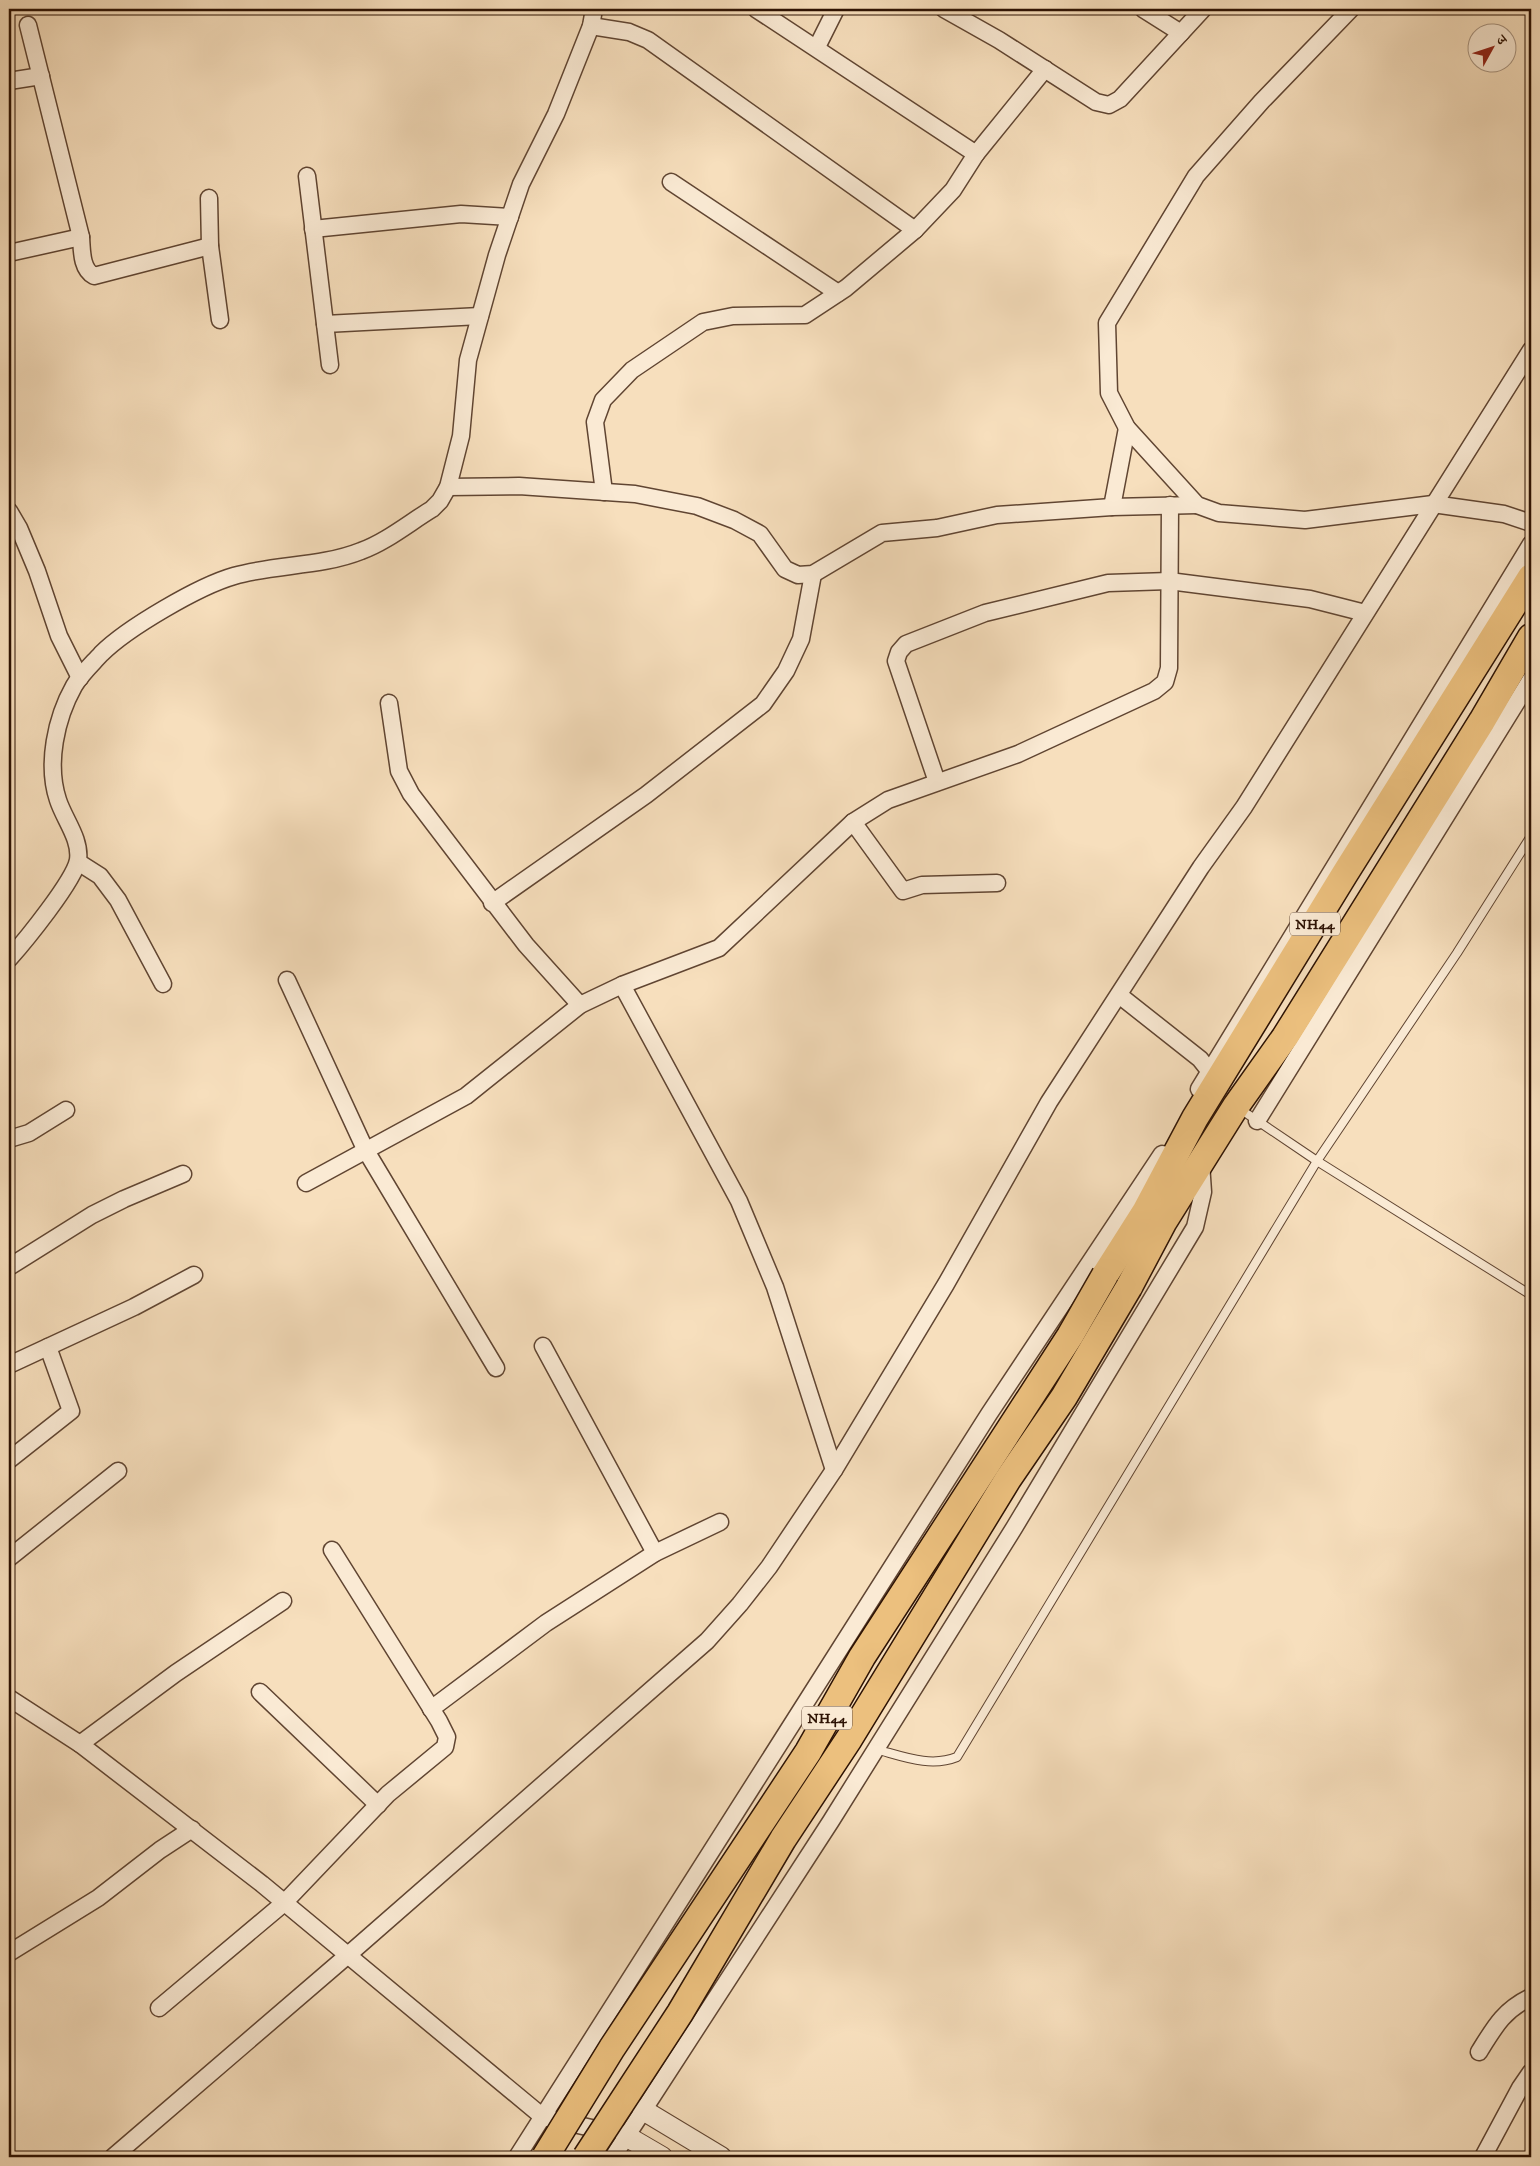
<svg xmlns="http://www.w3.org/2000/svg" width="1540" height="2166" viewBox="0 0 1540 2166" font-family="'IM FELL DW Pica','Noto Serif Devanagari',serif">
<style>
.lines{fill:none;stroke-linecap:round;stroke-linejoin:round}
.service-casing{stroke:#604532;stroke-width:10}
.minor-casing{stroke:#604532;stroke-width:19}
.tertiary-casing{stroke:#604532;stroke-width:22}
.trunk-casing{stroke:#2d1203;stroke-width:29}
.service{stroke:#faead4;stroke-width:8}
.minor{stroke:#faead4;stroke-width:16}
.tertiary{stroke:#faead4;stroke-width:20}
.trunk{stroke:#ecc07e;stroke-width:26}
.trunk-bridge-casing{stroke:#2d1203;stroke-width:29;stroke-linecap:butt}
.trunk-bridge{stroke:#ecc07e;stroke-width:26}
.labels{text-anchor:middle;stroke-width:5;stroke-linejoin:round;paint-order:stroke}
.shield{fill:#faead4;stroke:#6a5342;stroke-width:1}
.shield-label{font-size:14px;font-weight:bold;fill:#2d1203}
</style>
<rect width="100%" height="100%" fill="#f7dfbd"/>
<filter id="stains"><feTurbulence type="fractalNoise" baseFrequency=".004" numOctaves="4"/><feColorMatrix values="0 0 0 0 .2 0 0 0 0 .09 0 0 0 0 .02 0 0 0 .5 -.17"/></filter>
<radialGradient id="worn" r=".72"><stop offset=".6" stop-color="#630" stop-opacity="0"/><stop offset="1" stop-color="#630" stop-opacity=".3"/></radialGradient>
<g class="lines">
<g class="service-casing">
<g id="service">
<path d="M 1240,1109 L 1317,1161 L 1531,1295"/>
<path d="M 875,1749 C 902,1756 930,1768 957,1757 L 1317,1161 L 1457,953 L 1531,836"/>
</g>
</g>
<g class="minor-casing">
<g id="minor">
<path d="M 756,9 L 976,154"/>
<path d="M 944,9 L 999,40 L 1096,102 L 1109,105 L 1120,99 L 1203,9"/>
<path d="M 1143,9 L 1181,33"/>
<path d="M 1351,9 L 1262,101 L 1196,176 L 1107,323 L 1109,393 L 1127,428 L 1197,505 L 1219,513 L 1305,520 L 1433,504 L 1504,514 L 1531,523"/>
<path d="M 28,25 L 81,237 C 82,250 81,269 94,276 L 210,246"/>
<path d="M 591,26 L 629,32 L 648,40 L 915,230"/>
<path d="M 817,47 L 836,9"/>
<path d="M 9,81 L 41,76"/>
<path d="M 307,176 L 330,365"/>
<path d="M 671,182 L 838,293"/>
<path d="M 209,198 L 210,246 L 220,320"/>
<path d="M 313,229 L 461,214 L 510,217"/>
<path d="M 9,253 L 81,237"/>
<path d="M 325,324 L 480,316"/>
<path d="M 448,487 L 519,486 L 635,494 L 697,506 L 734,520 L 760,534 L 785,569 L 798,575 L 813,574 L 882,533 L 937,528 L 997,515 L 1112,507 L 1197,505"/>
<path d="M 604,492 L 595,422 L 603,400 L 632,370 L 703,322 L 733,316 L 805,315 L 846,288 L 915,230 L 953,190 L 976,154 L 1045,69"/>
<path d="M 1112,507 L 1127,428"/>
<path d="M 9,511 L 19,528 L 37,571 L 59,636 L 80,678"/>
<path d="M 389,703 L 399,771 L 411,794 L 526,945 L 580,1005"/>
<path d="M 937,782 L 896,661 L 899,652 L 906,644 L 985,613 L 1108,583 L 1169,581 L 1310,599 L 1365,613"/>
<path d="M 853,822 L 903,891 L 922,885 L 997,883"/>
<path d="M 78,862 L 100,876 L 118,900 L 163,984"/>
<path d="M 492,903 L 646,795 L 763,704 L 786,671 L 801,639 L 813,574"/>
<path d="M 9,959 C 25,941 74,881 78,860 C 81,839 64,819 58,800 C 46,764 56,718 74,686 C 81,674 92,664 101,654 C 127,628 199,586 234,576 C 275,564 321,567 361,551 C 386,542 409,523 432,509 L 440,501 L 448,487 L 461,436 L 468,360 L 497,255 L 521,184 L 556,114 L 591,26 L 594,9"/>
<path d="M 287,980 L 365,1149 L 496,1368"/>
<path d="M 622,985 L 739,1201 L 775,1287 L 834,1470"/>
<path d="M 1119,995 L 1200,1059 L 1215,1078"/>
<path d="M 1199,1089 L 1531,544"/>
<path d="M 1257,1121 L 1531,679"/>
<path d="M 9,1139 L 29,1133 L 66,1110"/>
<path d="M 306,1183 L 466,1096 L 580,1005 L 622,985 L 719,948 L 853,822 L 888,800 L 1018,754 L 1154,691 L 1165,682 L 1169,668 L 1170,505"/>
<path d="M 9,1267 L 92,1215 L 124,1199 L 183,1174"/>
<path d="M 543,1346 L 655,1553"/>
<path d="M 9,1365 L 134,1307 L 194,1275"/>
<path d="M 9,1460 L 71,1411 L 48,1347"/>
<path d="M 9,1558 L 118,1471"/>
<path d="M 260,1692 L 378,1805"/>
<path d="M 9,1698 L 80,1744 L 262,1884 L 543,2117 L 609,2132"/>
<path d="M 431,1709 L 546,1623 L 655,1553 L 720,1522"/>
<path d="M 80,1744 L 176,1673 L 283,1601"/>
<path d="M 9,1953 L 98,1898 L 160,1850 L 192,1829"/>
<path d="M 159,2008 L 284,1903 L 388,1794 L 445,1747 L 447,1737 L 439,1721 L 332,1550"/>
<path d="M 1479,2052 C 1495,2026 1504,2010 1531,1997"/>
<path d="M 113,2157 L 348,1955 L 707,1641 L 740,1604 L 769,1567 L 834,1470 L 946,1284 L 1049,1102 L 1201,867 L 1244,807 L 1531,350"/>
<path d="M 517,2157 L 989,1414 L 1162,1154"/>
<path d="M 613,2157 L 831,1821 L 1014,1528 L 1195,1227 L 1203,1192 L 1201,1163"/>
<path d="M 1483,2157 L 1520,2088 L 1531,2072"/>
</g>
</g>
<g class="tertiary-casing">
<g id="tertiary">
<path d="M 643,2110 L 721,2157"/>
<path d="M 626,2136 L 662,2157"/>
</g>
</g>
<g class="trunk-casing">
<g id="trunk">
<path d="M 1105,1275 L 1145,1212 L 1195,1118 L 1344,875 L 1531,577"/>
<path d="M 1129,1287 L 1164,1221 L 1236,1106 L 1285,1037 L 1482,721 L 1531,637"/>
</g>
</g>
<use href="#service" class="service"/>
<use href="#minor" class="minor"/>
<use href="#tertiary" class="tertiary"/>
<use href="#trunk" class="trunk"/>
<g class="trunk-bridge-casing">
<g id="trunk-bridge">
<path d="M 545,2157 L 612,2048 L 808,1752 L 862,1657 L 1070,1336 L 1105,1275"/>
<path d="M 586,2157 L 680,2013 L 783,1839 L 849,1739 L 1008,1479 L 1064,1397 L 1129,1287"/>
</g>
</g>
<use href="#trunk-bridge" class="trunk-bridge"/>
</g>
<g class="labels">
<g class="shield">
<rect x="1290" y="912.5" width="50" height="23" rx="4"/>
<rect x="802" y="1706.5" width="50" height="23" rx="4"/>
</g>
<g class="shield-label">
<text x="1315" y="929">NH44</text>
<text x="827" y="1723">NH44</text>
</g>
</g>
<rect width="1540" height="2166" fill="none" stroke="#f7dfbd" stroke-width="30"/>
<rect x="10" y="10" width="1520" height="2146" fill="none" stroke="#2d1203" stroke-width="2.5"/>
<rect x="15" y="15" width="1510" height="2136" fill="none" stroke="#2d1203"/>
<g transform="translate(1492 48) rotate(50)"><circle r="24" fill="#faead4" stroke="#a89480"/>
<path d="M0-4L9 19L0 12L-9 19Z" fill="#8f2418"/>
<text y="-8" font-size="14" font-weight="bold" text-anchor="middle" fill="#2d1203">उ</text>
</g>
<rect width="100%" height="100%" filter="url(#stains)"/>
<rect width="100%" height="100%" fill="url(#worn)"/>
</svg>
